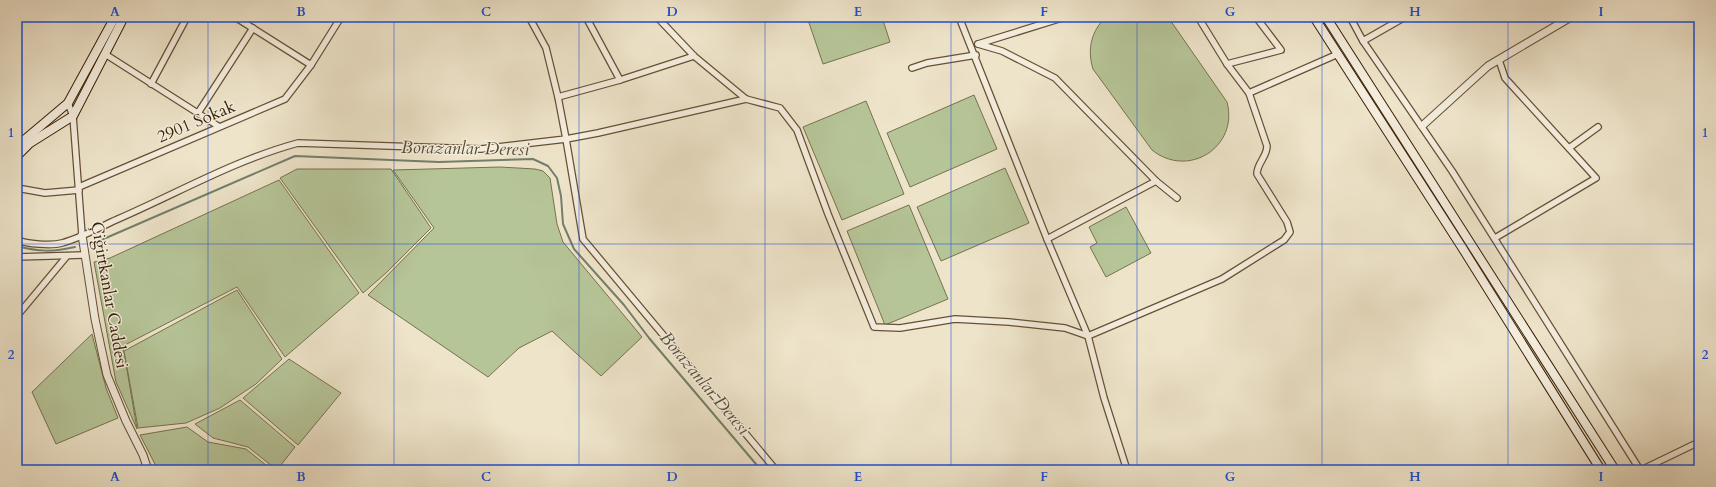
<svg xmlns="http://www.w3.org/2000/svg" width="1716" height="487" viewBox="0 0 1716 487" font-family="Cardo,serif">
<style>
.green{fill:#b6c598;stroke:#77724e}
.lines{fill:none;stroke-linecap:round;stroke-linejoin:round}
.stream{stroke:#737f6b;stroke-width:2}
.minor-casing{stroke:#665035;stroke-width:8}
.tertiary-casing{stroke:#665035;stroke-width:9}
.secondary-casing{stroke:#381f03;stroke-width:10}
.minor{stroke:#f4eddd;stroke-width:5.5}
.tertiary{stroke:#f4eddd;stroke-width:7}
.secondary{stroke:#f4eddd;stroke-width:8}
.grid{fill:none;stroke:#1d4ed8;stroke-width:1;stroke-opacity:0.55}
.labels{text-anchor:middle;stroke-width:3;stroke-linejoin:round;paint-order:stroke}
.street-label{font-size:17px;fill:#381f03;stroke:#f4eddd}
.water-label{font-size:18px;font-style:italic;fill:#564f37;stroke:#f4eddd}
.neatline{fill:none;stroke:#1d4ed8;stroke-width:1.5}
.grid-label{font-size:13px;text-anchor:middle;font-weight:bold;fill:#1d4ed8}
</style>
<rect width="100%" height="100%" fill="#eee4ca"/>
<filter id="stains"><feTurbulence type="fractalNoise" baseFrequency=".005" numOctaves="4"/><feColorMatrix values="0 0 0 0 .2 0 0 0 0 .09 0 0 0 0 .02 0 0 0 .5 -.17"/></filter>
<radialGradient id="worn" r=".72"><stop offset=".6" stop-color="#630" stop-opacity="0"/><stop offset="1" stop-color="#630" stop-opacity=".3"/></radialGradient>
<g class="green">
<path d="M 807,17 L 882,17 L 890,42 L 823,64 Z"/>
<path d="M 1106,17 L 1168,17 L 1227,102 C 1239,147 1188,179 1152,150 L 1093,69 C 1087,50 1091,31 1106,17 Z"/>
<path d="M 974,95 L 997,149 L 910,187 L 887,133 Z"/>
<path d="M 866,101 L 904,194 L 842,220 L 803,127 Z"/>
<path d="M 500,167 L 535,169 L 543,171 L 550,178 L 557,224 L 563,242 L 642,337 L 601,376 L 552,331 L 519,348 L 488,377 L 368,295 L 434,228 L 393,170 Z"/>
<path d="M 1005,168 L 1029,223 L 941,261 L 917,207 Z"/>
<path d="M 297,169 L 391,169 L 431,228 L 386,273 L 363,293 L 280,178 Z"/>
<path d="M 279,180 L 359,293 L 285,357 L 237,287 L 123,346 L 137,429 L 116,382 L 94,262 L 110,258 Z"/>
<path d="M 909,205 L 948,299 L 885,325 L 847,231 Z"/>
<path d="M 1126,207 L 1151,253 L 1106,277 L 1090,247 L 1097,243 L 1089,227 Z"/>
<path d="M 237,290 L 282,359 L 256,384 L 220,408 L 186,423 L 138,428 L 124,351 Z"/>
<path d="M 92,334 L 106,388 L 118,418 L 56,444 L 32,392 Z"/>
<path d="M 289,359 L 341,393 L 298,445 L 243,398 Z"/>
<path d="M 240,400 L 295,447 L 277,470 L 248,447 L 213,438 L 195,424 Z"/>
<path d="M 187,427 L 208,442 L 246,449 L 272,470 L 158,470 L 140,435 Z"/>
</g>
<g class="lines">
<g class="stream">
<path d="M 92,244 L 295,156 L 439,162 L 533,159 L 548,166 L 557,178 L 561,196 L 563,224 L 574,249 L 624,305 L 649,338 L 761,470"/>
<path d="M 17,246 C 39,252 53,252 75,247"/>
</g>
<g class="minor-casing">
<g id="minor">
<path d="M 235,17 L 311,65"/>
<path d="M 586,17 L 620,80"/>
<path d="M 657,17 L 694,56 L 746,99 L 780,108 L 797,130 L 828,214 L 874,327 L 900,328 L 955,319 L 1009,322 L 1065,328 L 1088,336 L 1222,279 L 1284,240 L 1290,232 L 1287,222 L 1257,174 C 1257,163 1267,157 1267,146 L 1249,93 L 1227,64 L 1198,17"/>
<path d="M 959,17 L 1047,239 L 1088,336 L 1104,398 L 1127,470"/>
<path d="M 1350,17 L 1363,41 L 1452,171 L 1640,470"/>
<path d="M 1363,41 L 1405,17"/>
<path d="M 978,44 L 1002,51 L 1055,78 L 1156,181"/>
<path d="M 978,44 L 1065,17"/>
<path d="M 105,54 L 218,126"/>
<path d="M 1227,64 L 1281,50 L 1256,17"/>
<path d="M 912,68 L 927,63 L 976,55"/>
<path d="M 151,84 L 187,17"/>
<path d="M 1249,93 L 1338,54"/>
<path d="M 558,97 L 620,80 L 694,56"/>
<path d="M 746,99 L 598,133 L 566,139 L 583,239 L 776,470"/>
<path d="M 68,103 L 73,116 L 82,235"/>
<path d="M 198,113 L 253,28"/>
<path d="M 1569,148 L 1598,127"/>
<path d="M 79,187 L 285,99 L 311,65 L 341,17"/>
<path d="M 17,188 L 45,193 L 79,190"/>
<path d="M 1495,238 L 1596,178 L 1505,78 L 1499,60"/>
<path d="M 1047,239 L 1156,181 L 1177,198"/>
<path d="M 17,240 C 27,244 51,246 62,243 C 81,238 100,227 118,219 C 178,193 235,160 298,143 L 481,149 L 566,139 L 558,97 L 546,48 L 529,17"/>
<path d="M 17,257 L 84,255"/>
<path d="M 17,316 L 67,256"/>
<path d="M 1641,470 L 1699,442"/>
</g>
</g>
<g class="tertiary-casing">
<g id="tertiary">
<path d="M 1422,126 L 1488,66 L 1571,17"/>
<path d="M 82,235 L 95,319 L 107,375 L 126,421 L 143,455 L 148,470"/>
</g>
</g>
<g class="secondary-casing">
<g id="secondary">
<path d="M 1314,17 L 1463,249 L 1601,470"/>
<path d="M 1326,17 L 1615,470"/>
<path d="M 17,146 L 68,103 L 115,17"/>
<path d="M 17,156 L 30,143 L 73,116 L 124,17"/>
</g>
</g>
<use href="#minor" class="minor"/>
<use href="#tertiary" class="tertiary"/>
<use href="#secondary" class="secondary"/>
</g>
<path class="grid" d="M 208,17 L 208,470M 394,17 L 394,470M 579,17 L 579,470M 765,17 L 765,470M 951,17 L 951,470M 1137,17 L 1137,470M 1322,17 L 1322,470M 1508,17 L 1508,470M 17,244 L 1699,244"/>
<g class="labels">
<g class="street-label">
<text transform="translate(196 121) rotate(-23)" y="6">2901 Sokak</text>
<text transform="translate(110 295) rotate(80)" y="6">Çiğirtkanlar Caddesi</text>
</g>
<g class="water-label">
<text transform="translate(465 148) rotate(1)" y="6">Borazanlar Deresi</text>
<text transform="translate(705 383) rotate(50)" y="6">Borazanlar Deresi</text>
</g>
</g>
<rect width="1716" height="487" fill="none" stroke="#eee4ca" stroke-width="44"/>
<rect x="22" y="22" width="1672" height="443" class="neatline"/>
<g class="grid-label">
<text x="115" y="16">A</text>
<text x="301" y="16">B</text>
<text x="486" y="16">C</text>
<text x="672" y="16">D</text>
<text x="858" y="16">E</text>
<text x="1044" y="16">F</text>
<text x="1230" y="16">G</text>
<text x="1415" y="16">H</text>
<text x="1601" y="16">I</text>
<text x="11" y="137">1</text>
<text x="1705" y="137">1</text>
<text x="11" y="359">2</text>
<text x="1705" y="359">2</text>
<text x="115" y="481">A</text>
<text x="301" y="481">B</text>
<text x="486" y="481">C</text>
<text x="672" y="481">D</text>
<text x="858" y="481">E</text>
<text x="1044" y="481">F</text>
<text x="1230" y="481">G</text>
<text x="1415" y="481">H</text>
<text x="1601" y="481">I</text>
</g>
<rect width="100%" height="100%" filter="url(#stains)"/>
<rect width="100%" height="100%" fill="url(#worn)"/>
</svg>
